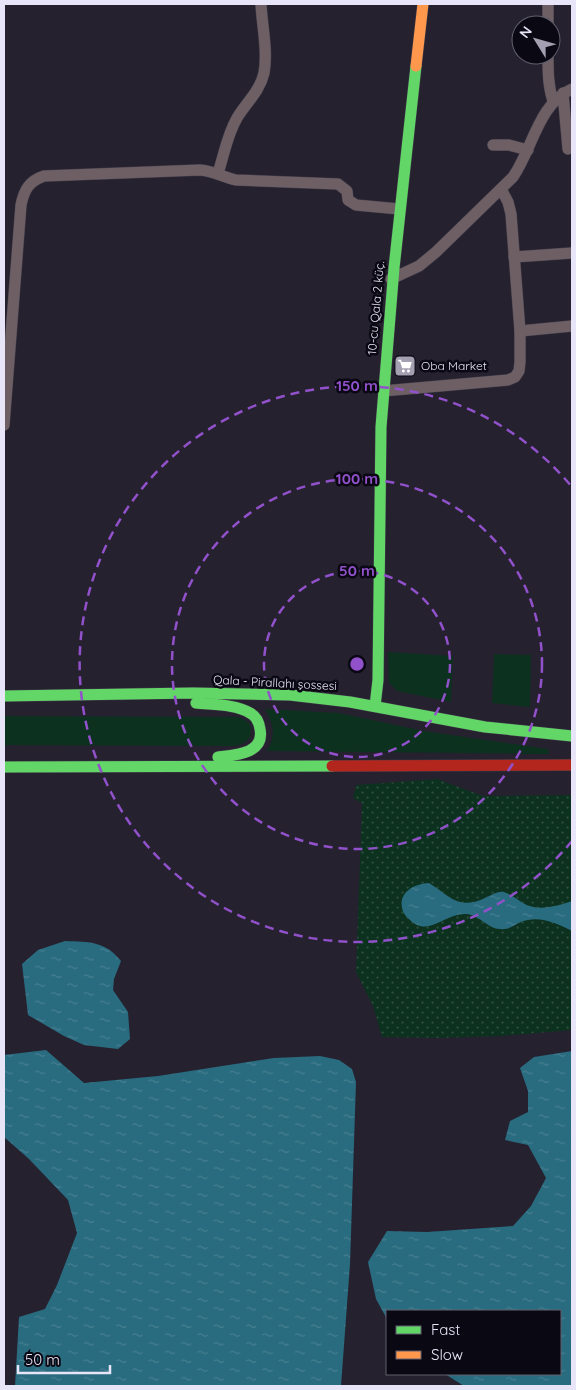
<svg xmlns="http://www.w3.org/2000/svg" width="576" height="1390" viewBox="0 0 576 1390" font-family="Quicksand,sans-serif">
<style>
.grass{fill:#0c311f}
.park{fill:url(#park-dots)}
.water{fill:url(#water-ripples)}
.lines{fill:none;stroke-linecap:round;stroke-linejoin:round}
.street-casing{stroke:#413d4a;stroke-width:12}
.fast-casing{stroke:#413d4a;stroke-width:12}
.slow-casing{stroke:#413d4a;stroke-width:12}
.jam-casing{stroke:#413d4a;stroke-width:12}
.street{stroke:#6d5f64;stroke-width:11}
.fast{stroke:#63d668;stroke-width:11}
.slow{stroke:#ff974d;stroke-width:11}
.jam{stroke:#b3261e;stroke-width:11}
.ring{fill:none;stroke:#9151ca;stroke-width:2.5;stroke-dasharray:9 6}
.labels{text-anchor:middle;stroke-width:5;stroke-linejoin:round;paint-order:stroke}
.street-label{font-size:12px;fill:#e9e5f8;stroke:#0a0813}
.poi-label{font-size:12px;fill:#e9e5f8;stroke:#0a0813;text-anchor:start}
.centre{fill:#9151ca;stroke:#0a0813;stroke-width:2.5}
.ring-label{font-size:15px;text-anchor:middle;font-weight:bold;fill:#9151ca;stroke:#0a0813;stroke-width:5;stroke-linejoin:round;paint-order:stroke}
</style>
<defs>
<pattern id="park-dots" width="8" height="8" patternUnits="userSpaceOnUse" patternTransform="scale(1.25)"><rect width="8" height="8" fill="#0c311f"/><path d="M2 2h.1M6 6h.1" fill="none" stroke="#2f4f40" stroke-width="1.8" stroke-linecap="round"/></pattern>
<pattern id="water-ripples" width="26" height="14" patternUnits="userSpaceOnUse" patternTransform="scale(1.25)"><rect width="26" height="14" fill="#296b7f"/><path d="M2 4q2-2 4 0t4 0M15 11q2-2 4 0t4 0" fill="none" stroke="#488092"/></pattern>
</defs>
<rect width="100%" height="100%" fill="#25212f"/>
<g class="grass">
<path d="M 388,652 L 453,656 L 451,702 L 397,691 L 389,683 Z"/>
<path d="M 494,654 L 531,655 L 530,707 L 492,703 Z"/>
<path d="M 265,709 L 339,713 L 424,731 L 548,749 L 549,754 L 267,751 C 276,736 274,724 265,709 Z"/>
<path d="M 4,716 L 237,717 L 245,720 L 250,724 C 253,739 247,744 233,746 L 4,745 Z"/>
</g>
<path class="park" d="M 437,779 L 483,796 L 572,795 L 572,1030 L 502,1036 L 439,1038 L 382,1037 L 373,1006 L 356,972 L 362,803 L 353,798 L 356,785 Z"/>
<g class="water">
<path d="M 429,883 C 449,895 458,911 485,898 C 490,896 497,891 503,892 C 510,893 517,900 523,903 C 537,912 558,906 572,901 L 572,931 C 557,923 538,915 521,922 C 514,925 509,930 500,929 C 488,929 480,915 466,914 C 444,913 429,938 410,920 C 406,917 403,913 402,908 C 399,891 415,884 429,883 Z"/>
<path d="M 65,941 C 90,942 105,941 121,961 L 114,979 L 113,990 L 128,1012 L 130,1039 L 118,1049 L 84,1045 L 64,1036 L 28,1015 L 22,964 L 38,950 Z"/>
<path d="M 46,1050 L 84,1083 L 158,1076 L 274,1058 L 320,1056 L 339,1060 L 352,1069 L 356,1082 L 350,1264 L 341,1386 L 15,1386 L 19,1317 L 45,1309 L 57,1285 L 77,1233 L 68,1200 L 29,1159 L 4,1137 L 4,1055 Z"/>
<path d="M 572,1051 L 572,1386 L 464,1386 L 445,1374 L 560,1374 L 560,1311 L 387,1311 L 387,1319 L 376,1299 L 368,1262 L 387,1231 L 427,1232 L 513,1226 L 531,1206 L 546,1178 L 528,1145 L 505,1140 L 510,1121 L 528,1112 L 528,1091 L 520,1068 L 534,1057 Z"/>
</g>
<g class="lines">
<g class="street-casing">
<g id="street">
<path d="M 548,4 L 548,25"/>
<path d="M 548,55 C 548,71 548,86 553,101"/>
<path d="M 563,93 L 568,149"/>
<path d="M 493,145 L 509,145 L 528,150"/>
<path d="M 218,173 C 224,155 227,135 237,118 C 246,103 260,91 264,73 C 268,51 262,26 261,4"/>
<path d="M 514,257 L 572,253"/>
<path d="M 391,279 L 419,266 L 436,252 L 513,177 C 533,148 538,104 572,89"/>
<path d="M 520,331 L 572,326"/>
<path d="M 383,391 L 508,380 L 515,377 L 519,371 L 520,362 L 520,331 L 511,214 L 508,202 L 501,189"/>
<path d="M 4,425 L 21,205 C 24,190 29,181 44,176 L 200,170 C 213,171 223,177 236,180 L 338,184 L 347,191 L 348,200 L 356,205 L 399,209"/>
</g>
</g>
<g class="fast-casing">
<g id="fast">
<path d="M 4,696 L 193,693 L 290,695 L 350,702 L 485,727 L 572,736"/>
<path d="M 196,703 C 213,705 235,704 250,713 C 256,716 259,722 260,729 C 265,754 235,755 218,757"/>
<path d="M 375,706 L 378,680 L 381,427 L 394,268 L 416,66"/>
<path d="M 4,767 L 332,766"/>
</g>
</g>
<g class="slow-casing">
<path id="slow" d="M 416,66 L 423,4"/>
</g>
<g class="jam-casing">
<path id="jam" d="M 332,766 L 572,765"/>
</g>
<use href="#street" class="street"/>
<use href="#fast" class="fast"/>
<use href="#slow" class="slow"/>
<use href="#jam" class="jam"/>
</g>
<g class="ring">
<circle cx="357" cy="664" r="93"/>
<circle cx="357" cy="664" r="185"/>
<path d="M572 841A278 278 0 1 1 572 487"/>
</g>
<defs>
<g id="supermarket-square" transform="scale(1.125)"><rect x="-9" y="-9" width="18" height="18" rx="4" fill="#a4a0b2" stroke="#0a0813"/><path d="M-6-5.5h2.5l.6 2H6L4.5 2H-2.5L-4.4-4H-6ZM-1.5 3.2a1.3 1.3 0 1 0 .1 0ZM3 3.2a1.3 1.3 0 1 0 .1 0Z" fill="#fff"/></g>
</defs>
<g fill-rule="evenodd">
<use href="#supermarket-square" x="405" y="366"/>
</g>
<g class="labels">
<g class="street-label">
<text transform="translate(376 308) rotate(-85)" y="4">10-cu Qala 2 küç.</text>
<text transform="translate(275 683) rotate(3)" y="4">Qala - Pirallahı şossesi</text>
</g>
<g class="poi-label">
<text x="421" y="370">Oba Market</text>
</g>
</g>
<circle cx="357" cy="664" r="8" class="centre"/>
<g class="ring-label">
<text x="357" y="391">150 m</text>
<text x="357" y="484">100 m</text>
<text x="357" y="576">50 m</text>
</g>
<rect width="576" height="1390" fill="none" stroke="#e9e5f8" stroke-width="10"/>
<rect x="386" y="1310" width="175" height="65" fill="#0a0813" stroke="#63606f"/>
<rect x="396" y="1326" width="25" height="8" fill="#63d668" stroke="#63606f"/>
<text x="431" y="1335" font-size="15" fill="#e9e5f8">Fast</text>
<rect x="396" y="1351" width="25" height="8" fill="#ff974d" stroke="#63606f"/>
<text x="431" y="1360" font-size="15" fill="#e9e5f8">Slow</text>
<g transform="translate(536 40) rotate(307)"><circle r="24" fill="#0a0813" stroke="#63606f"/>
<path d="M0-4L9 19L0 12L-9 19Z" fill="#a4a0b2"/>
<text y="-8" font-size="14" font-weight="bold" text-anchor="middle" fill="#e9e5f8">N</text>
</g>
<path d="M18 1365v8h92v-8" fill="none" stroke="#e9e5f8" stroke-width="2.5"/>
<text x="25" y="1365" font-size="15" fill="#e9e5f8" stroke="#0a0813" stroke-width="4" paint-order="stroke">50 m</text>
</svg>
